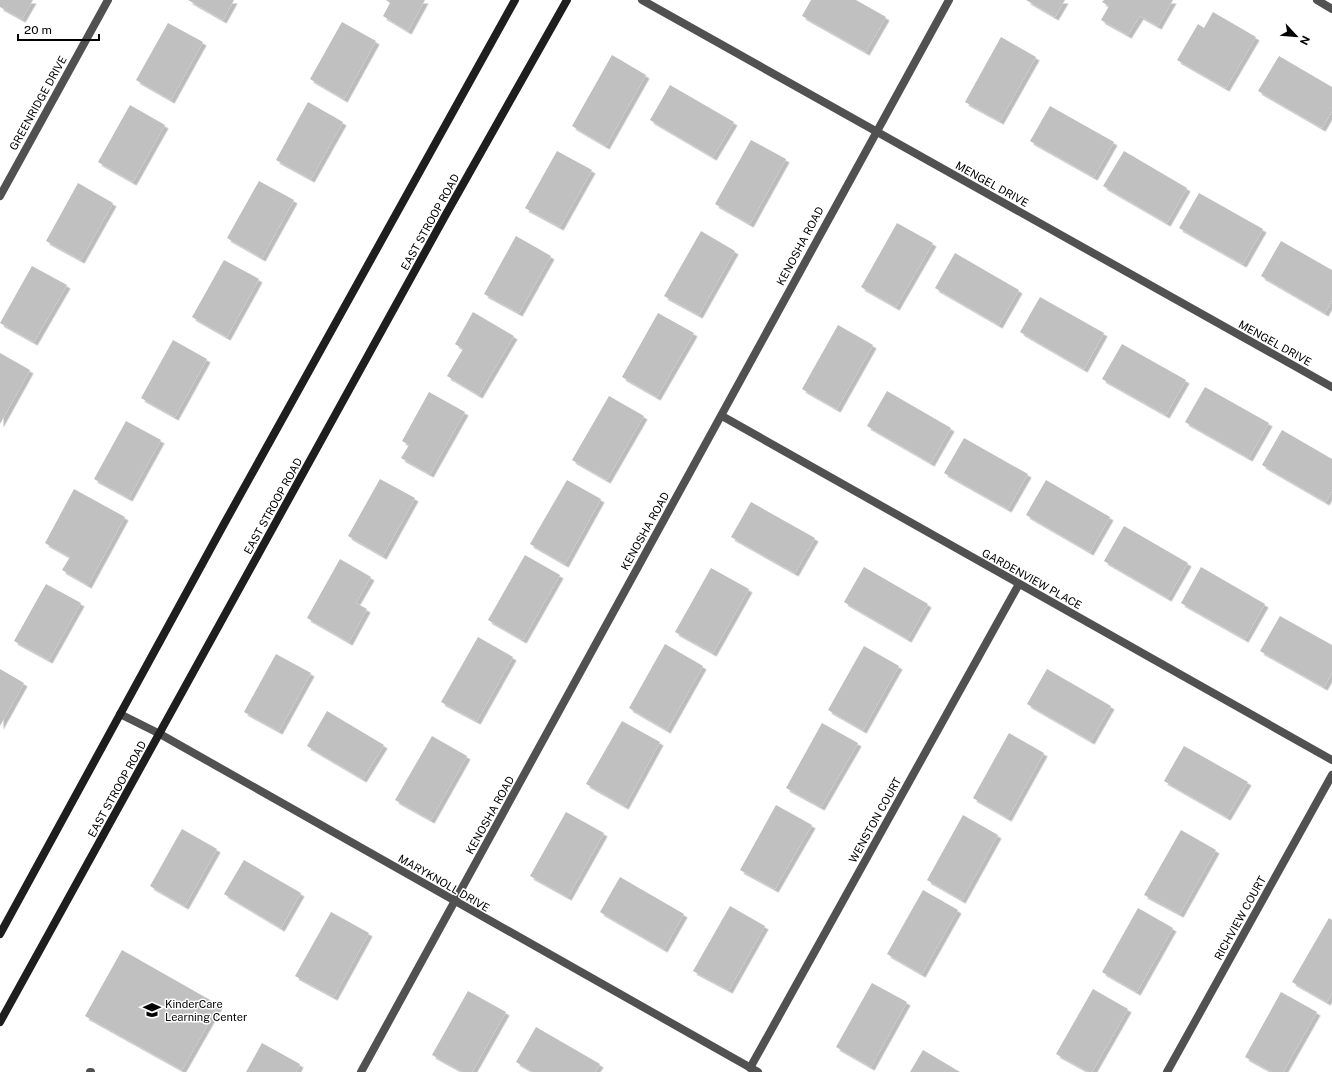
<svg xmlns="http://www.w3.org/2000/svg" width="1332" height="1072" viewBox="0 0 1332 1072" font-family="'Public Sans',sans-serif">
<style>
.building{fill:#c0c0c0;filter:url(#shadow)}
.lines{fill:none;stroke-linecap:round;stroke-linejoin:round}
.service{stroke:#515151;stroke-width:8}
.minor{stroke:#515151;stroke-width:8}
.secondary{stroke:#1e1e1e;stroke-width:8}
.labels{text-anchor:middle;stroke-width:3;stroke-linejoin:round;paint-order:stroke}
.street-label{font-size:11px;fill:#000;stroke:#fff}
.poi-label{font-size:11px;fill:#000;stroke:#fff;text-anchor:start}
</style>
<defs>
<filter id="shadow"><feDropShadow dx="3.5" dy="3.5" stdDeviation="0" flood-color="#0004"/></filter>
</defs>
<rect width="100%" height="100%" fill="#fff"/>
<g class="building">
<path d="M 0,0 L 33,0 L 22,19 L 0,7 Z"/>
<path d="M 188,0 L 234,0 L 223,20 Z"/>
<path d="M 386,0 L 425,0 L 408,31 L 383,16 L 390,3 Z"/>
<path d="M 811,0 L 856,0 L 886,17 L 866,52 L 802,16 Z"/>
<path d="M 1026,0 L 1065,0 L 1055,17 Z"/>
<path d="M 1104,0 L 1173,0 L 1158,26 L 1140,16 L 1128,35 L 1101,20 L 1109,6 L 1102,2 Z"/>
<path d="M 1213,12 L 1256,37 L 1226,88 L 1177,60 L 1198,24 L 1204,28 Z"/>
<path d="M 342,22 L 376,41 L 344,99 L 310,79 Z"/>
<path d="M 168,23 L 203,42 L 171,100 L 136,80 Z"/>
<path d="M 1001,37 L 1036,57 L 1000,121 L 965,102 Z"/>
<path d="M 612,55 L 646,75 L 606,146 L 572,126 Z"/>
<path d="M 1279,56 L 1332,87 L 1332,111 L 1322,128 L 1258,91 Z"/>
<path d="M 670,85 L 734,122 L 713,157 L 650,120 Z"/>
<path d="M 308,102 L 343,122 L 311,179 L 276,160 Z"/>
<path d="M 130,105 L 165,125 L 133,182 L 98,162 Z"/>
<path d="M 1050,106 L 1114,142 L 1094,177 L 1030,141 Z"/>
<path d="M 751,140 L 786,159 L 750,224 L 715,204 Z"/>
<path d="M 557,151 L 592,170 L 560,227 L 525,208 Z"/>
<path d="M 1124,151 L 1187,188 L 1167,223 L 1103,186 Z"/>
<path d="M 259,181 L 294,200 L 262,258 L 227,238 Z"/>
<path d="M 78,183 L 113,203 L 81,260 L 46,241 Z"/>
<path d="M 1199,193 L 1263,229 L 1243,264 L 1179,228 Z"/>
<path d="M 897,223 L 933,243 L 896,307 L 861,287 Z"/>
<path d="M 701,231 L 735,251 L 699,315 L 664,296 Z"/>
<path d="M 516,236 L 551,256 L 519,313 L 484,294 Z"/>
<path d="M 1281,241 L 1332,270 L 1332,300 L 1325,313 L 1261,276 Z"/>
<path d="M 955,253 L 1019,290 L 999,325 L 935,288 Z"/>
<path d="M 224,260 L 259,279 L 227,337 L 192,317 Z"/>
<path d="M 32,266 L 67,285 L 34,342 L 0,323 Z"/>
<path d="M 1040,297 L 1104,333 L 1084,369 L 1020,332 Z"/>
<path d="M 473,312 L 514,336 L 479,395 L 447,376 L 463,349 L 455,344 Z"/>
<path d="M 658,313 L 694,333 L 657,397 L 622,377 Z"/>
<path d="M 838,325 L 873,345 L 837,409 L 802,389 Z"/>
<path d="M 173,340 L 207,359 L 175,417 L 141,398 Z"/>
<path d="M 1122,344 L 1186,380 L 1166,415 L 1102,379 Z"/>
<path d="M 0,353 L 30,370 L 0,424 Z"/>
<path d="M 1205,387 L 1269,423 L 1249,458 L 1185,422 Z"/>
<path d="M 887,391 L 951,428 L 931,463 L 867,426 Z"/>
<path d="M 429,392 L 465,412 L 430,474 L 401,458 L 409,445 L 402,441 Z"/>
<path d="M 609,396 L 644,416 L 607,480 L 572,460 Z"/>
<path d="M 126,421 L 161,440 L 129,498 L 94,479 Z"/>
<path d="M 1282,430 L 1332,459 L 1332,491 L 1326,502 L 1262,465 Z"/>
<path d="M 964,438 L 1028,474 L 1008,509 L 944,473 Z"/>
<path d="M 380,479 L 415,498 L 383,556 L 348,536 Z"/>
<path d="M 567,480 L 601,499 L 565,564 L 530,544 Z"/>
<path d="M 1046,480 L 1110,517 L 1090,552 L 1026,515 Z"/>
<path d="M 74,489 L 125,517 L 88,585 L 62,570 L 70,557 L 45,543 Z"/>
<path d="M 751,502 L 815,538 L 795,573 L 731,537 Z"/>
<path d="M 1124,526 L 1188,563 L 1168,598 L 1104,561 Z"/>
<path d="M 525,555 L 560,575 L 523,640 L 488,620 Z"/>
<path d="M 340,559 L 371,577 L 356,603 L 367,609 L 349,642 L 307,618 Z"/>
<path d="M 864,567 L 928,604 L 908,639 L 844,602 Z"/>
<path d="M 1201,567 L 1265,604 L 1245,639 L 1181,603 Z"/>
<path d="M 711,568 L 749,589 L 713,653 L 675,632 Z"/>
<path d="M 46,584 L 81,603 L 49,660 L 14,641 Z"/>
<path d="M 1280,616 L 1332,645 L 1332,673 L 1324,687 L 1260,651 Z"/>
<path d="M 478,637 L 513,657 L 477,721 L 441,702 Z"/>
<path d="M 665,644 L 703,666 L 667,730 L 629,708 Z"/>
<path d="M 864,646 L 899,666 L 863,730 L 828,710 Z"/>
<path d="M 276,654 L 311,673 L 279,731 L 244,712 Z"/>
<path d="M 0,669 L 24,683 L 0,726 Z"/>
<path d="M 1047,669 L 1111,706 L 1091,741 L 1027,704 Z"/>
<path d="M 327,711 L 384,745 L 363,779 L 307,746 Z"/>
<path d="M 622,721 L 660,742 L 625,806 L 586,784 Z"/>
<path d="M 822,723 L 858,743 L 821,807 L 786,788 Z"/>
<path d="M 1009,733 L 1044,753 L 1008,818 L 973,798 Z"/>
<path d="M 432,736 L 467,756 L 431,820 L 395,800 Z"/>
<path d="M 1184,746 L 1248,782 L 1227,817 L 1164,781 Z"/>
<path d="M 776,805 L 812,825 L 775,889 L 740,870 Z"/>
<path d="M 566,812 L 604,833 L 568,897 L 530,876 Z"/>
<path d="M 963,815 L 998,835 L 962,900 L 927,880 Z"/>
<path d="M 182,829 L 217,849 L 185,906 L 150,886 Z"/>
<path d="M 1181,830 L 1216,850 L 1180,914 L 1144,895 Z"/>
<path d="M 244,860 L 301,893 L 281,928 L 224,894 Z"/>
<path d="M 620,877 L 684,914 L 664,949 L 600,912 Z"/>
<path d="M 923,890 L 958,910 L 922,974 L 887,954 Z"/>
<path d="M 730,906 L 765,926 L 729,990 L 693,971 Z"/>
<path d="M 1138,908 L 1173,928 L 1137,992 L 1102,972 Z"/>
<path d="M 331,912 L 369,933 L 334,997 L 295,976 Z"/>
<path d="M 1329,918 L 1332,920 L 1332,993 L 1327,1002 L 1292,982 Z"/>
<path d="M 122,950 L 219,1005 L 182,1070 L 85,1016 Z"/>
<path d="M 872,983 L 907,1002 L 871,1067 L 836,1047 Z"/>
<path d="M 1093,989 L 1128,1009 L 1092,1072 L 1089,1072 L 1056,1054 Z"/>
<path d="M 468,991 L 506,1012 L 472,1072 L 463,1072 L 432,1055 Z"/>
<path d="M 1281,992 L 1317,1012 L 1283,1072 L 1272,1072 L 1245,1057 Z"/>
<path d="M 536,1027 L 600,1064 L 595,1072 L 533,1072 L 516,1062 Z"/>
<path d="M 262,1043 L 300,1064 L 296,1072 L 246,1072 Z"/>
<path d="M 923,1050 L 960,1072 L 910,1072 Z"/>
</g>
<g class="lines">
<path class="service" d="M 90,1072 L 91,1072"/>
<g class="minor">
<path d="M 642,0 L 1332,387"/>
<path d="M 1317,0 L 1332,9"/>
<path d="M 0,196 L 108,0"/>
<path d="M 722,416 L 1332,760"/>
<path d="M 120,714 L 160,734 L 758,1072"/>
<path d="M 750,1068 L 1019,584"/>
<path d="M 361,1072 C 557,715 752,357 949,0"/>
<path d="M 1167,1072 L 1332,775"/>
</g>
<g class="secondary">
<path d="M 0,934 L 224,524 L 515,0"/>
<path d="M 0,1022 L 445,216 L 567,0"/>
</g>
</g>
<defs>
<g id="school-bare" transform="scale(1.38)"><path d="M0-5L7-2L0 1L-7-2ZM-4 1L0 2.5L4 1V4Q0 6-4 4Z" fill="#000" stroke="#fff" stroke-width="2.5" paint-order="stroke"/></g>
</defs>
<g fill-rule="evenodd">
<use href="#school-bare" x="152" y="1010"/>
</g>
<g class="labels">
<g class="street-label">
<text transform="translate(38 103) rotate(-61)" y="4">GREENRIDGE DRIVE</text>
<text transform="translate(992 184) rotate(29)" y="4">MENGEL DRIVE</text>
<text transform="translate(430 222) rotate(-61)" y="4">EAST STROOP ROAD</text>
<text transform="translate(800 246) rotate(-62)" y="4">KENOSHA ROAD</text>
<text transform="translate(1275 343) rotate(29)" y="4">MENGEL DRIVE</text>
<text transform="translate(273 506) rotate(-61)" y="4">EAST STROOP ROAD</text>
<text transform="translate(645 531) rotate(-61)" y="4">KENOSHA ROAD</text>
<text transform="translate(1032 579) rotate(29)" y="4">GARDENVIEW PLACE</text>
<text transform="translate(117 789) rotate(-61)" y="4">EAST STROOP ROAD</text>
<text transform="translate(490 815) rotate(-61)" y="4">KENOSHA ROAD</text>
<text transform="translate(875 820) rotate(-61)" y="4">WENSTON COURT</text>
<text transform="translate(444 883) rotate(30)" y="4">MARYKNOLL DRIVE</text>
<text transform="translate(1240 918) rotate(-61)" y="4">RICHVIEW COURT</text>
</g>
<g class="poi-label">
<text x="165" y="1008">KinderCare<tspan x="165" dy="13">Learning Center</tspan></text>
</g>
</g>
<g transform="translate(1296 36) rotate(116)" stroke="#ffffff" stroke-width="3" paint-order="stroke">
<path d="M0-3L7 15L0 10L-7 15Z" fill="#000000"/>
<text y="-6" font-size="11" font-weight="bold" text-anchor="middle" fill="#000000">N</text>
</g>
<path d="M18 34v6h81v-6" fill="none" stroke="#000000" stroke-width="2"/>
<text x="24" y="34" font-size="12" fill="#000000" stroke="#ffffff" stroke-width="3" paint-order="stroke">20 m</text>
</svg>
